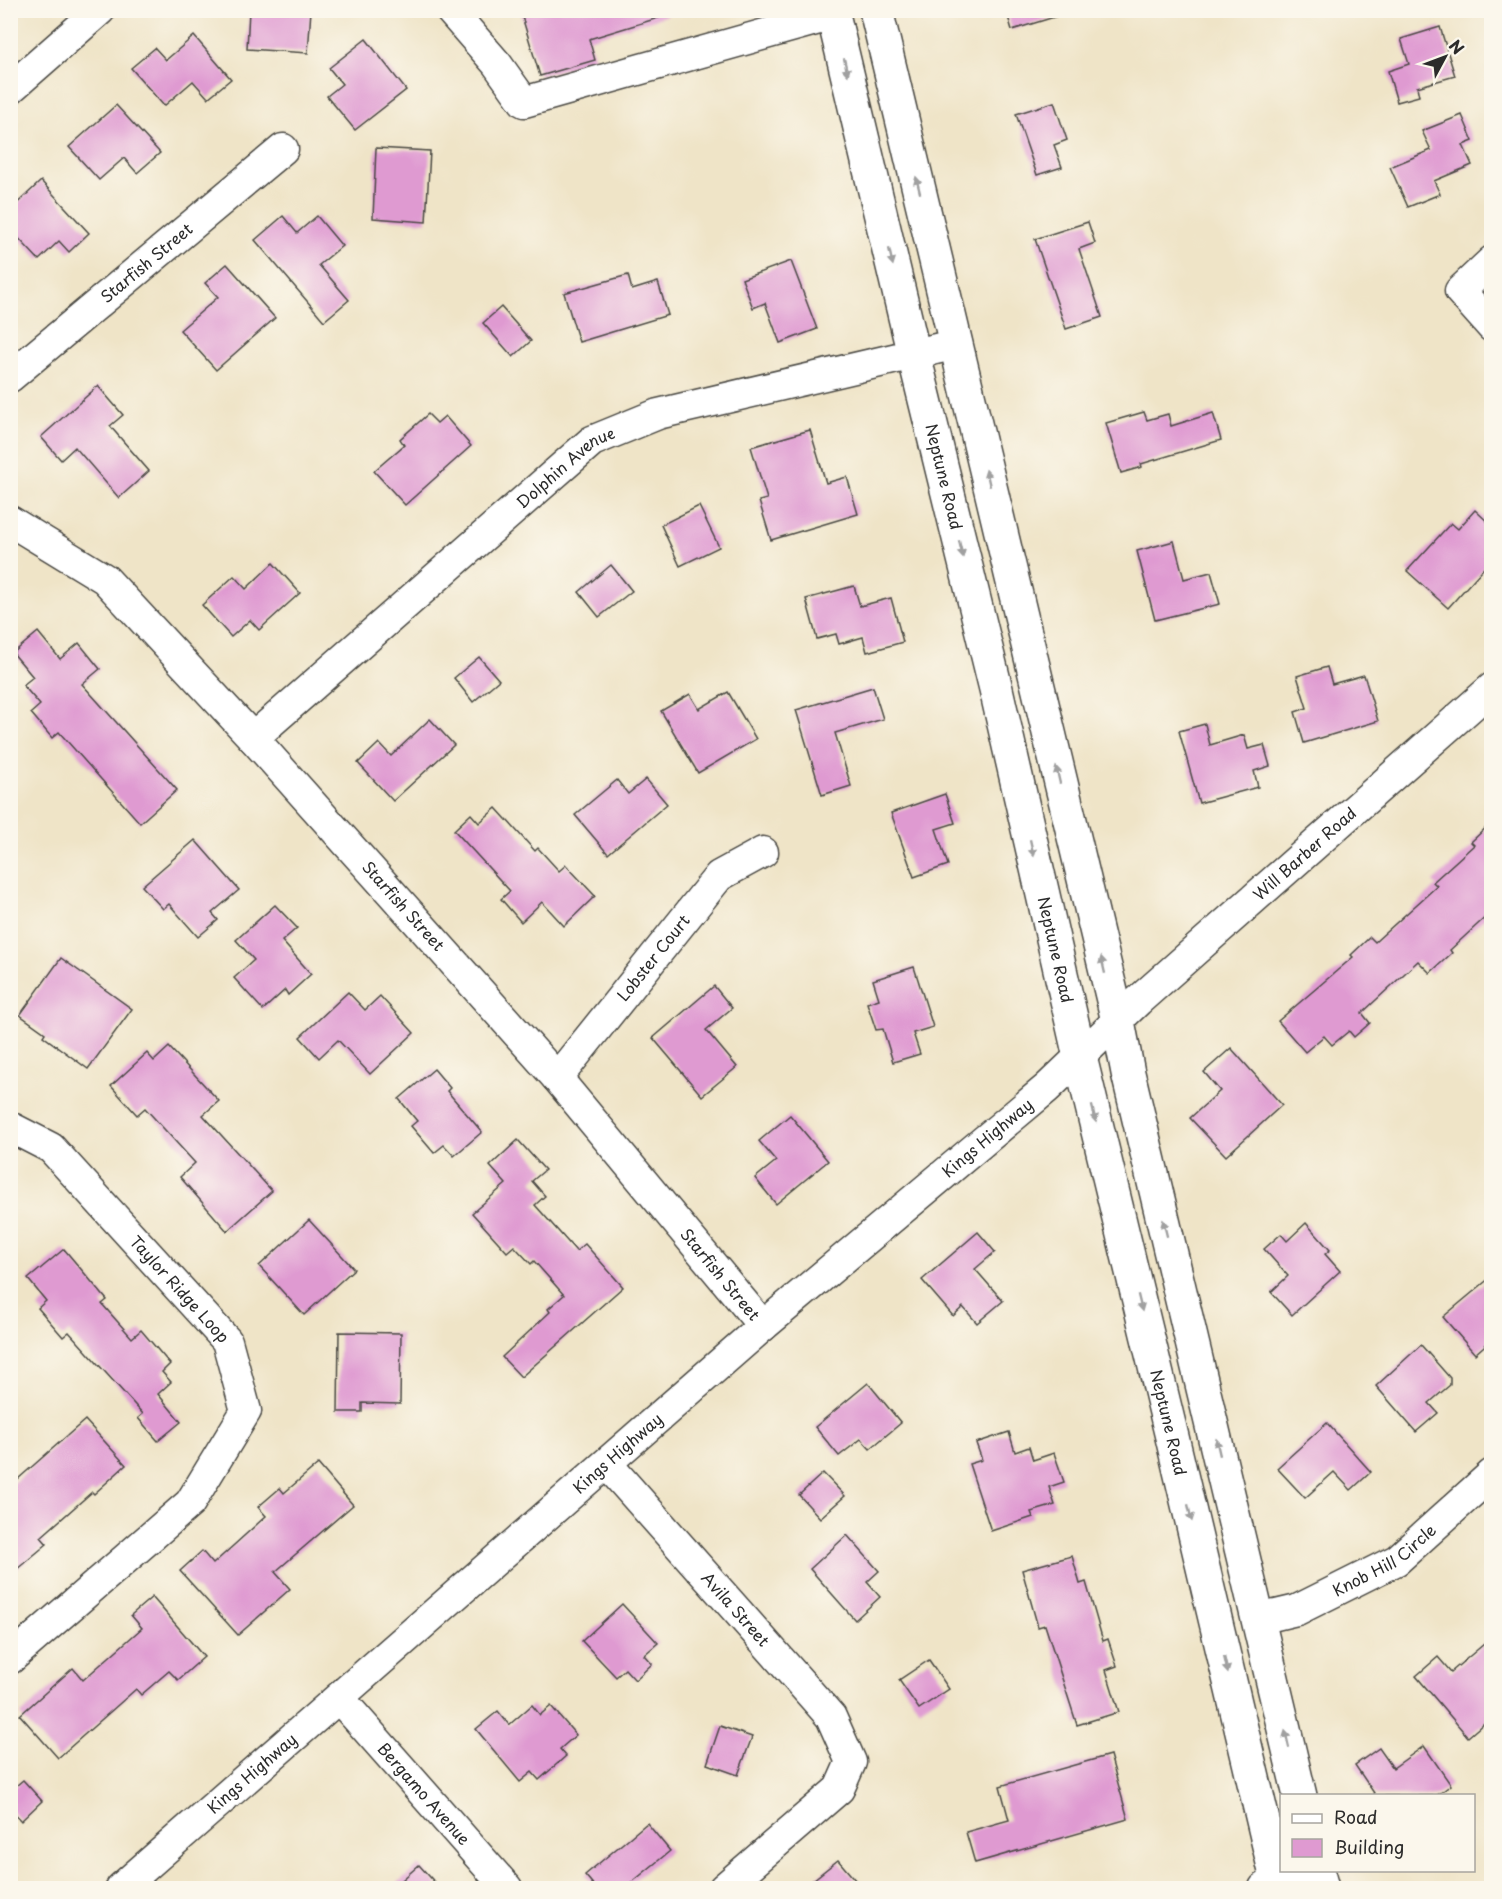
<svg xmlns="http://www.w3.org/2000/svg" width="1502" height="1899" viewBox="0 0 1502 1899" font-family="'Playpen Sans',sans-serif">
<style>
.building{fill:#df9ad1}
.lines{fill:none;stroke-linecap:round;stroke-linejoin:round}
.minor-casing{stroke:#484742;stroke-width:33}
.major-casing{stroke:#484742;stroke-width:36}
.minor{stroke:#fff;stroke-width:30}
.major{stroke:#fff;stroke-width:33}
.oneway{fill:#a0a0a0}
.labels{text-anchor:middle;stroke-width:4.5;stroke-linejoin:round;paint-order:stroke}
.street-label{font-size:16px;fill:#2b2b2b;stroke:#fbf7ec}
</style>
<rect width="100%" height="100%" fill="#fbf7ec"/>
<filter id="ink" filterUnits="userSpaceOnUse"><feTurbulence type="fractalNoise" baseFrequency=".0167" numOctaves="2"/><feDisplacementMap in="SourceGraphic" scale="12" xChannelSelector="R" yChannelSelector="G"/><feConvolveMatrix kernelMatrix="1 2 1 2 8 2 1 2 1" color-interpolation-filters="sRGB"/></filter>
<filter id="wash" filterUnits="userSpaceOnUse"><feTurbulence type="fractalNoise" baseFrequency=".008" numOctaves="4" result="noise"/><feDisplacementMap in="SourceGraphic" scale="24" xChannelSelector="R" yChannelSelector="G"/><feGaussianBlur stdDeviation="1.35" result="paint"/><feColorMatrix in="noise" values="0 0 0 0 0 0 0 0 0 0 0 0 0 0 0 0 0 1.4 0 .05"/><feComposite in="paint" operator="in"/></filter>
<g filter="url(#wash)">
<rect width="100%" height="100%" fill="#efe4c7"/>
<g id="blocks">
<g class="building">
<path d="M 249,10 L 311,10 L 308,53 L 247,49 Z"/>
<path d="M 520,10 L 667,10 L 668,15 L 589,39 L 595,60 L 540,76 Z"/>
<path d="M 1006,10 L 1061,10 L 1061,15 L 1012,30 Z"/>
<path d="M 1440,27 L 1455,76 L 1417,87 L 1419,96 L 1397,102 L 1388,71 L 1409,64 L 1401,39 Z"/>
<path d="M 194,36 L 231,79 L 208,98 L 193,81 L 164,106 L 131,68 L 155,48 L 166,60 Z"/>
<path d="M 366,39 L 406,90 L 355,130 L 327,96 L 342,84 L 329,68 Z"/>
<path d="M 1054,102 L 1067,140 L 1054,145 L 1062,167 L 1037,175 L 1016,114 Z"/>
<path d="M 116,105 L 160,153 L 137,173 L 124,158 L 99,180 L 69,147 Z"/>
<path d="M 1462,115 L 1473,141 L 1463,145 L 1472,165 L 1434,181 L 1440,194 L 1408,207 L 1390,167 L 1431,150 L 1422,131 Z"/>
<path d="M 376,148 L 430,151 L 426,222 L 373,218 Z"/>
<path d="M 41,181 L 89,233 L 69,252 L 59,241 L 39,260 L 10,229 L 10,210 Z"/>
<path d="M 283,216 L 297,233 L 317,216 L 342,246 L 319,265 L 349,300 L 324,321 L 255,240 Z"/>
<path d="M 1088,222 L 1095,243 L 1079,249 L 1102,317 L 1066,329 L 1035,239 Z"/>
<path d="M 791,261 L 817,329 L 780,343 L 765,303 L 753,308 L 742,279 Z"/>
<path d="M 227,264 L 275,318 L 216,370 L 180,330 L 218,297 L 205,283 Z"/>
<path d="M 628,275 L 632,290 L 658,282 L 668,315 L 579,342 L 564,293 Z"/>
<path d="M 501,307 L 531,341 L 513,357 L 483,323 Z"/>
<path d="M 98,386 L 123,415 L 110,426 L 149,471 L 119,498 L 75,447 L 61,460 L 41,437 Z"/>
<path d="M 1144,412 L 1147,420 L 1168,414 L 1171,426 L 1213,413 L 1221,440 L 1141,464 L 1142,467 L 1121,473 L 1106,423 Z"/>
<path d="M 428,414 L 437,423 L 445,416 L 471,446 L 405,505 L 374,471 L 404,445 L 400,439 Z"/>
<path d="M 810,430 L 826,483 L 847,477 L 858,514 L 771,540 L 759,501 L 767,499 L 751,447 Z"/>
<path d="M 699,506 L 719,547 L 680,566 L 661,525 Z"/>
<path d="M 1475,510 L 1491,525 L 1491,560 L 1448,608 L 1407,571 L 1451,523 L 1458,529 Z"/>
<path d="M 1174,541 L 1184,579 L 1211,572 L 1220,604 L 1155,620 L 1137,551 Z"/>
<path d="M 273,563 L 300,593 L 259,630 L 250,620 L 231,637 L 202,605 L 234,576 L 246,589 Z"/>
<path d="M 611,565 L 632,591 L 599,617 L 579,592 Z"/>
<path d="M 854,586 L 860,606 L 891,598 L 903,642 L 867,652 L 863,637 L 839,644 L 836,634 L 817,639 L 806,599 Z"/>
<path d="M 38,632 L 60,659 L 79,643 L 100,669 L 82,684 L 177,790 L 140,823 L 59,732 L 52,738 L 31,713 L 40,705 L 23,685 L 33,677 L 13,653 Z"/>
<path d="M 479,657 L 499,680 L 473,702 L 454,678 Z"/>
<path d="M 1327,667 L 1332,684 L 1364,675 L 1378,721 L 1304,743 L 1295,712 L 1307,708 L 1297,676 Z"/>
<path d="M 873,687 L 883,719 L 835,733 L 851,786 L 822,795 L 796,710 Z"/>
<path d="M 728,692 L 756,739 L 698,773 L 661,711 L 690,694 L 699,709 Z"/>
<path d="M 430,719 L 454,745 L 393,801 L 358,763 L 379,743 L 391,756 Z"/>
<path d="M 1205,724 L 1210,745 L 1244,735 L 1248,749 L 1264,745 L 1270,766 L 1254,771 L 1258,787 L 1199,803 L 1179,731 Z"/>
<path d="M 646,779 L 667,804 L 608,854 L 575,815 L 617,780 L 628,794 Z"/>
<path d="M 945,794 L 955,823 L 936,829 L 948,865 L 914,877 L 891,813 Z"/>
<path d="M 496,808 L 535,851 L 538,848 L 559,871 L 566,865 L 595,896 L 564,926 L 542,902 L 521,922 L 501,899 L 510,891 L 454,830 L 471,814 L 479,823 Z"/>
<path d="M 1491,823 L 1491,912 L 1450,950 L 1452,953 L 1430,973 L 1418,961 L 1362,1013 L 1370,1023 L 1354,1037 L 1349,1031 L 1332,1045 L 1324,1036 L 1305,1052 L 1278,1021 L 1353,957 L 1351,955 L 1370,937 L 1375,942 L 1437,886 L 1433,882 L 1474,845 L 1471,842 Z"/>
<path d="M 195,840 L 239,890 L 212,913 L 218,920 L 198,937 L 169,904 L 163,909 L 142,886 Z"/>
<path d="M 275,905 L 297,928 L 282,941 L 311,974 L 288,995 L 285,990 L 263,1010 L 234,978 L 254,960 L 236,940 Z"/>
<path d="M 61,958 L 132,1009 L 88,1069 L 43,1036 L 45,1033 L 20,1015 Z"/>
<path d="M 914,967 L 933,1027 L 913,1033 L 920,1054 L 893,1062 L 883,1029 L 876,1030 L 867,1003 L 879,999 L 873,980 Z"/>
<path d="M 714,986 L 732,1008 L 706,1030 L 737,1067 L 702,1096 L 653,1038 Z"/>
<path d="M 348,992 L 365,1010 L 380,996 L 414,1033 L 370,1074 L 338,1040 L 319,1058 L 300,1037 Z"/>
<path d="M 169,1047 L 219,1101 L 203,1115 L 272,1191 L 227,1231 L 180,1177 L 195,1163 L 145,1108 L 137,1115 L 111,1086 L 147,1053 L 154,1061 Z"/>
<path d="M 1231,1048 L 1282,1105 L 1226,1156 L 1190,1118 L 1220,1091 L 1204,1072 Z"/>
<path d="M 434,1069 L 450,1088 L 447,1091 L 482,1132 L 454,1156 L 444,1145 L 434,1153 L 411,1126 L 417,1121 L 399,1099 Z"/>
<path d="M 790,1115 L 828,1161 L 776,1204 L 755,1178 L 776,1161 L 759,1141 Z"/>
<path d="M 518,1140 L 545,1170 L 532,1181 L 545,1196 L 535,1205 L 576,1251 L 585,1244 L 623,1287 L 521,1377 L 502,1357 L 550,1312 L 548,1309 L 564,1295 L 534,1261 L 531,1264 L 514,1246 L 507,1252 L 472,1213 L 506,1184 L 490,1166 Z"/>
<path d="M 309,1220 L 354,1269 L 304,1315 L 259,1266 Z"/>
<path d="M 1306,1223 L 1330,1250 L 1325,1254 L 1340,1271 L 1292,1315 L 1271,1292 L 1288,1276 L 1264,1249 L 1281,1234 L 1287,1241 Z"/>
<path d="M 978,1232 L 995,1252 L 975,1269 L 1003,1301 L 977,1323 L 963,1307 L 953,1316 L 922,1280 Z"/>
<path d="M 64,1249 L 107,1300 L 102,1304 L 132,1338 L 141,1330 L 170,1364 L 162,1372 L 171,1382 L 158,1394 L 181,1422 L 158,1441 L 138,1418 L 143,1414 L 69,1332 L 63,1337 L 38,1308 L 46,1301 L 28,1279 Z"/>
<path d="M 1491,1277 L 1491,1340 L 1475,1354 L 1443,1317 Z"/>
<path d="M 339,1332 L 401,1333 L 400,1404 L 362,1403 L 362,1412 L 338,1412 Z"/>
<path d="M 1421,1345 L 1450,1378 L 1450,1385 L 1429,1403 L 1438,1413 L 1416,1432 L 1376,1386 Z"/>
<path d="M 868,1383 L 901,1423 L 870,1449 L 861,1439 L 839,1456 L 815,1427 Z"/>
<path d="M 85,1420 L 126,1465 L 94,1494 L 92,1492 L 41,1537 L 47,1544 L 10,1575 L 10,1486 Z"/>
<path d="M 1327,1423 L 1371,1472 L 1351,1490 L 1334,1472 L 1305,1498 L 1277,1468 Z"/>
<path d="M 1009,1432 L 1015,1452 L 1029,1447 L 1033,1460 L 1054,1453 L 1064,1482 L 1049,1487 L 1055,1505 L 1031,1512 L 1033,1517 L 991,1531 L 969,1464 L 982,1460 L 976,1443 Z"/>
<path d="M 318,1464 L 353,1505 L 275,1572 L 290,1589 L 238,1635 L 180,1571 L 202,1551 L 213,1564 L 266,1516 L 258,1507 L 280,1488 L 284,1493 Z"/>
<path d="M 823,1473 L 845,1496 L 820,1518 L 799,1495 Z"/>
<path d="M 847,1535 L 879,1571 L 867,1582 L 880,1597 L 855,1620 L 810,1569 Z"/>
<path d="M 1072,1556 L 1080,1584 L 1086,1582 L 1103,1641 L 1108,1639 L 1117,1666 L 1106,1670 L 1119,1712 L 1077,1725 L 1045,1625 L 1038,1627 L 1022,1570 Z"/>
<path d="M 152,1597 L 204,1657 L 178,1680 L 169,1671 L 141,1695 L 136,1689 L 58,1758 L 20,1715 L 73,1668 L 83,1680 L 142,1628 L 131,1615 Z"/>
<path d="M 622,1604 L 658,1643 L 644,1655 L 652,1664 L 635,1680 L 625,1669 L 616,1677 L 582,1641 Z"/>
<path d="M 1491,1638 L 1491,1717 L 1468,1737 L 1416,1676 L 1438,1657 L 1451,1672 Z"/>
<path d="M 929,1660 L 949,1689 L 919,1709 L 899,1680 Z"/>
<path d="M 532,1705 L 540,1715 L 551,1706 L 576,1735 L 560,1749 L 566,1756 L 539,1780 L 532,1772 L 520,1782 L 476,1729 L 498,1711 L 509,1725 Z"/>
<path d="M 720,1726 L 752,1737 L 738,1775 L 707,1764 Z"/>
<path d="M 1424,1746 L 1451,1785 L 1436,1796 L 1376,1796 L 1355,1765 L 1379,1748 L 1393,1768 Z"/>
<path d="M 1110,1755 L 1128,1819 L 975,1863 L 966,1832 L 1009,1820 L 1000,1786 Z"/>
<path d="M 23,1780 L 42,1801 L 21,1821 L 10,1809 L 10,1791 Z"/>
<path d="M 647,1823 L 670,1851 L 625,1888 L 596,1888 L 585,1875 Z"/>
<path d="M 838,1860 L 862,1888 L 803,1888 Z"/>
<path d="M 419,1865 L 440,1888 L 393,1888 Z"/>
</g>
</g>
</g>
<g filter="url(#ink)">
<use href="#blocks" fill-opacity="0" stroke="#484742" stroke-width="1.5"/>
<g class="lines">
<g class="minor-casing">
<g id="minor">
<path d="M 450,10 L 497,64 L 524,102 L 833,15"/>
<path d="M 10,89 L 100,10"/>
<path d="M 1492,261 L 1460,291 L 1492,327"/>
<path id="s1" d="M 10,377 L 283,149"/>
<path id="s2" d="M 10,521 L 105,579 L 253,738 L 557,1078 L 763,1326"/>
<path id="s3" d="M 253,738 L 592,441 L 658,414 L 957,344"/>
<path id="s4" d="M 557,1078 L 719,876 L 763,852"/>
<path id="s5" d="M 10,1127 L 51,1148 L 227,1341 L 246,1411 L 190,1503 L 10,1659"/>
<path id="s6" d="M 607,1464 L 831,1717 L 851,1762 L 839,1789 L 724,1888"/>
<path id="s7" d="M 1259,1619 L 1297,1610 L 1397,1560 L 1492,1474"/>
<path id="s8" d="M 339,1698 L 507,1888"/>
<path id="s9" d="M 121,1888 L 763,1326 L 1047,1088 L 1138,1001 L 1492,688"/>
<path d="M 1264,1888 L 1301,1870"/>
</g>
</g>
<g class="major-casing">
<g id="major">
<path id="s10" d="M 832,10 L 914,355 L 996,689 L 1080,1057 L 1172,1437 L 1279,1888"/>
<path d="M 876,10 L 1118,1021 L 1128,1073 L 1300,1796"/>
<path d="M 1317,1870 L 1322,1888"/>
</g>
</g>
<use href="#minor" class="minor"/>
<use href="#major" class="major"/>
</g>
<defs><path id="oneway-solid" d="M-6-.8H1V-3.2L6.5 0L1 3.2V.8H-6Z" transform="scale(1.5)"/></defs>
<g class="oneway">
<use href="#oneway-solid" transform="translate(846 67) rotate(77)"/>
<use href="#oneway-solid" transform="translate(918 185) rotate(-104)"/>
<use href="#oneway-solid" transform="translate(891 257) rotate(77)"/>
<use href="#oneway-solid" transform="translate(988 478) rotate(-103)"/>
<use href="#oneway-solid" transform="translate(961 549) rotate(76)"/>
<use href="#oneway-solid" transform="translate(1058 775) rotate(-103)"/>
<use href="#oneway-solid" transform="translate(1032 848) rotate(77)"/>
<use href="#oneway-solid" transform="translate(1103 965) rotate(-103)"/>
<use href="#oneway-solid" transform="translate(1094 1114) rotate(76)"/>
<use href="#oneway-solid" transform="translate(1165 1228) rotate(-104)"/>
<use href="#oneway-solid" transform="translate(1140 1303) rotate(76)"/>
<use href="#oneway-solid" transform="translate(1218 1447) rotate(-103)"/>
<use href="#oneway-solid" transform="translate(1190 1513) rotate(77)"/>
<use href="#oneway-solid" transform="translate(1226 1665) rotate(77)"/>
<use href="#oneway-solid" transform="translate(1287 1739) rotate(-103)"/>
</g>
</g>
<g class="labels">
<g class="street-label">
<text dy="6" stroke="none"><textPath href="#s1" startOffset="178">Starfish Street</textPath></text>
<text dy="6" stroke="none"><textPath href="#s3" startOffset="414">Dolphin Avenue</textPath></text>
<text dy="6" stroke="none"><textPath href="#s10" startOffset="480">Neptune Road</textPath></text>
<text dy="6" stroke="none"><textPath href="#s9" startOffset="1572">Will Barber Road</textPath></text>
<text dy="6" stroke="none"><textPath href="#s2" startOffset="554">Starfish Street</textPath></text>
<text dy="6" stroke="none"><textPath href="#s10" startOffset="966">Neptune Road</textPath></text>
<text dy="6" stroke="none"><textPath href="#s4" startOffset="154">Lobster Court</textPath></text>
<text dy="6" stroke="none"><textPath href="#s9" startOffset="1146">Kings Highway</textPath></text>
<text dy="6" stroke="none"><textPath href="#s2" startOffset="1040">Starfish Street</textPath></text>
<text dy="6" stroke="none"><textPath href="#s5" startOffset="237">Taylor Ridge Loop</textPath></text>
<text dy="6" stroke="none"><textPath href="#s10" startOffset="1452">Neptune Road</textPath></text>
<text dy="6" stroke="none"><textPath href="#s9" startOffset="660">Kings Highway</textPath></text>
<text dy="6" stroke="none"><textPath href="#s7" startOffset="140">Knob Hill Circle</textPath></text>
<text dy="6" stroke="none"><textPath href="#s6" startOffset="194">Avila Street</textPath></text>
<text dy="6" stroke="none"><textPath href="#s9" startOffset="174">Kings Highway</textPath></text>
<text dy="6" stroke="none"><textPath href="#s8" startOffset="128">Bergamo Avenue</textPath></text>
</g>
</g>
<rect width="1502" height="1899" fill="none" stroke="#fbf7ec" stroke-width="36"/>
<rect x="1280" y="1794" width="195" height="78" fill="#fbf7ec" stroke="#a8a59f" stroke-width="1.5"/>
<rect x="1292" y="1814" width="30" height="9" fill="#ffffff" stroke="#a8a59f" stroke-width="1.5"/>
<text x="1334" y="1824" font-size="18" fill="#2b2b2b">Road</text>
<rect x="1292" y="1839" width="30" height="18" fill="#df9ad1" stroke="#a8a59f" stroke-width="1.5"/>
<text x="1334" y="1854" font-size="18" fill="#2b2b2b">Building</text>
<g transform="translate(1445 57) rotate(49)" stroke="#fbf7ec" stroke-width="4.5" paint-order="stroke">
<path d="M0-4.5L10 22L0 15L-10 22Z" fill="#2b2b2b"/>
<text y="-9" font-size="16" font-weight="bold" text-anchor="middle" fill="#2b2b2b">N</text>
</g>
</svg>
